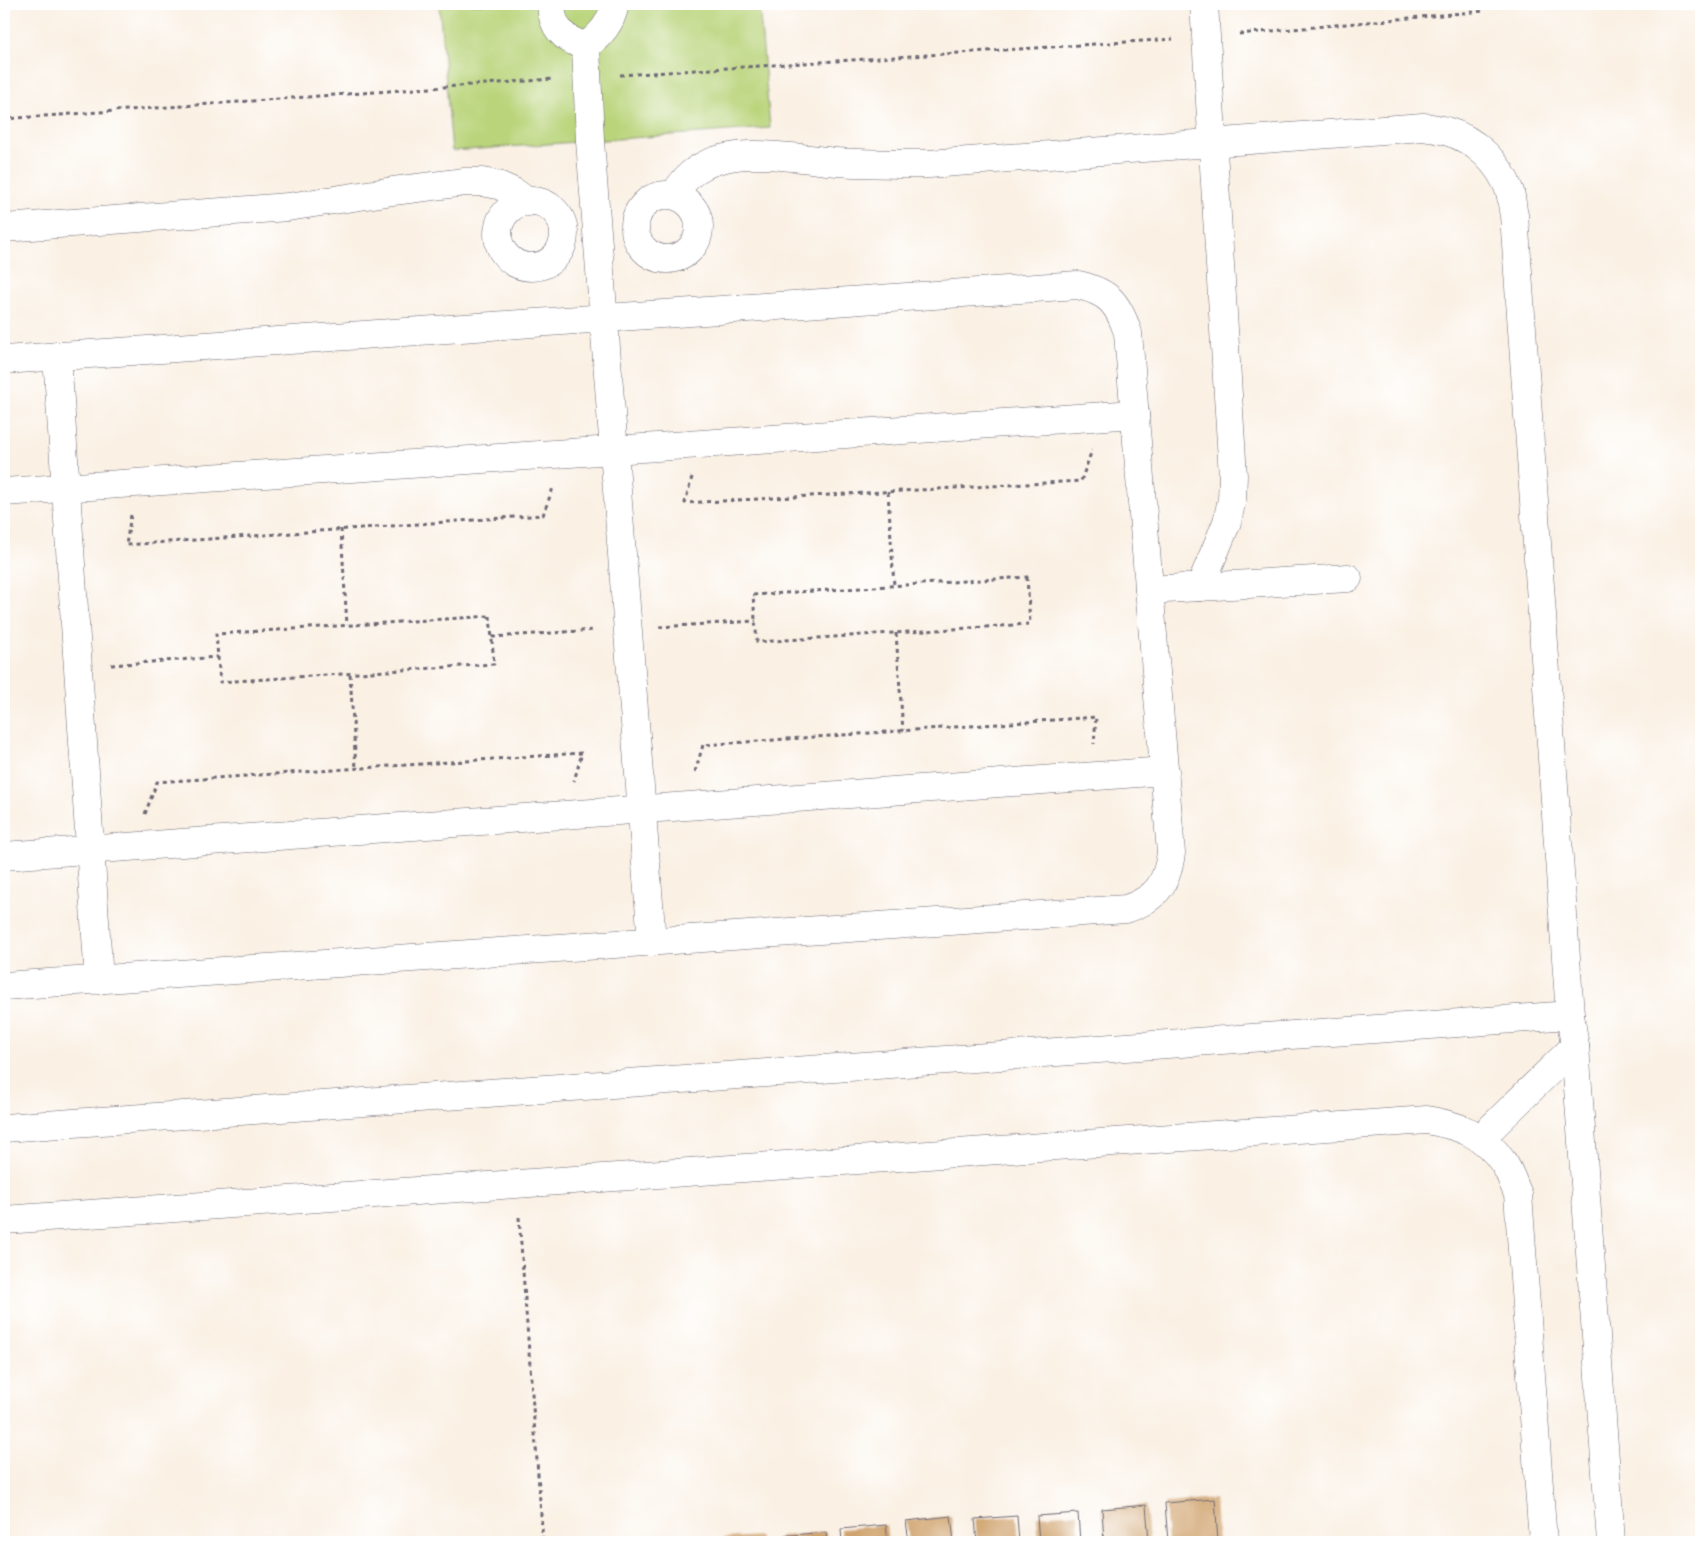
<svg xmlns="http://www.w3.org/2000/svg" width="1705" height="1546" viewBox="0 0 1705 1546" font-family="Mynerve,sans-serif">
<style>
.green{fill:#b9d47a;stroke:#6e7b5a}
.building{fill:#d0a470}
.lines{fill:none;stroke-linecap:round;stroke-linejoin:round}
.minor-casing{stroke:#6e6a76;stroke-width:29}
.path{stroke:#6e6a76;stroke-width:3;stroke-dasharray:4 4;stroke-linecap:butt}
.minor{stroke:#fff;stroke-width:28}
</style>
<rect width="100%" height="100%" fill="#fff"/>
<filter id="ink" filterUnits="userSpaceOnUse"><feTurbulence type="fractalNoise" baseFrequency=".02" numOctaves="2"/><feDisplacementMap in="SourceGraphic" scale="10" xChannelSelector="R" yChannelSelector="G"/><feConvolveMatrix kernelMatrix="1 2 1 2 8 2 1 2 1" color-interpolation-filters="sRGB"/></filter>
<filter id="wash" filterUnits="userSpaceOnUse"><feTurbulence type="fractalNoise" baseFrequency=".0096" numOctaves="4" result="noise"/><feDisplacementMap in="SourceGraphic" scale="20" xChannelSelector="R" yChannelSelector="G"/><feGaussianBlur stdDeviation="1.12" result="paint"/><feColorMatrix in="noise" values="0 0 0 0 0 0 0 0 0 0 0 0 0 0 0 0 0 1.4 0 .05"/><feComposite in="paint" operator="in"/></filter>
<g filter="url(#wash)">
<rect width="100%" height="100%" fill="#faf0e3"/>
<path class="green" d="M 439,4 L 759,4 L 770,128 L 452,151 Z"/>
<g id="blocks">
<g class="building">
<path d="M 1215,1499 L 1218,1542 L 1168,1542 L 1165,1503 Z"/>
<path d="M 1146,1505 L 1149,1542 L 1104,1542 L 1102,1509 Z"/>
<path d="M 1078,1513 L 1080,1542 L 1039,1542 L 1037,1516 Z"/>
<path d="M 951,1516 L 954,1542 L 909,1542 L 906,1521 Z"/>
<path d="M 1017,1516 L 1019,1542 L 977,1542 L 975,1519 Z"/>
<path d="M 886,1525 L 888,1542 L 842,1542 L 841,1529 Z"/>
<path d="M 826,1532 L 827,1542 L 780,1542 L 780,1536 Z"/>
<path d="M 760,1536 L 760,1542 L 723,1542 L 723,1538 Z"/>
</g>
</g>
</g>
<g filter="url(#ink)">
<use href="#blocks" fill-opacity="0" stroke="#6e6a76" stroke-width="1"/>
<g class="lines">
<g class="minor-casing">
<g id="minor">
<path d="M 551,4 C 552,28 563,40 586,46"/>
<path d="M 586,46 L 590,141 L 652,942"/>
<path d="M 586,46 C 602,34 611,23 615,4"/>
<circle cx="667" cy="227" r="32"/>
<path d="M 674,195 C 679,187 684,180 691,174 C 728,143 793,158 837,162 C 868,164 898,164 929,164 L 1423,127 C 1431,128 1439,129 1446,131 C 1475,139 1500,163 1510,192 C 1512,199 1512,208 1514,215 L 1570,1015 L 1575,1046 L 1611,1542"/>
<circle cx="531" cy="234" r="33"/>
<path d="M 4,228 L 288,207 L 393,191 L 465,182 L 482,182 L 498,185 L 514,192 L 528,202"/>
<path d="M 57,356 L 99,980"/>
<path d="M 4,360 L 1078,285 C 1109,292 1118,303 1128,333 L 1171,853 C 1167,884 1156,899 1126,909 L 4,986"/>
<path d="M 4,492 L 1135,414"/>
<path d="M 1200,587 L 1227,522 L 1232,499 L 1233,476 L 1204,4"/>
<path d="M 1149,590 L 1348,578"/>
<path d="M 4,856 L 1165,771"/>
<path d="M 4,1128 L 1570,1015"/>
<path d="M 1481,1138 L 1575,1046"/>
<path d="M 4,1220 L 1427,1120 C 1460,1126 1483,1133 1503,1162 C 1510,1171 1513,1184 1518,1194 L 1543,1542"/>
</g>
</g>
<g class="path">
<path d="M 1239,34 L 1484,11 L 1483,4"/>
<path d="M 620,75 L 1173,39"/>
<path d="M 4,119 L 554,79"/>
<path d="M 692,477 L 685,503 L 1081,481 L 1092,450"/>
<path d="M 888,492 L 894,586"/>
<path d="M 131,515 L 126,545 L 543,515 L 553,488"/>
<path d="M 341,529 L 347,625"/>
<path d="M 1027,577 L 1030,624 L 757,642 L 753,595 Z"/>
<path d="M 490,616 L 494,664 L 220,682 L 216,634 Z"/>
<path d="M 659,627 L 756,621"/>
<path d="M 896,633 L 903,731"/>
<path d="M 492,637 L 595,630"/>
<path d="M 111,665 L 218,657"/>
<path d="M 350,674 L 356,768"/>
<path d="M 695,772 L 703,745 L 1096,717 L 1094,744"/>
<path d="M 145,814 L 157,782 L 582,753 L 574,781"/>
<path d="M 519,1217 L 543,1542"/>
</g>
<use href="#minor" class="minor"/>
</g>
</g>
<rect width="1705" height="1546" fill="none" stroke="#fff" stroke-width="20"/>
</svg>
